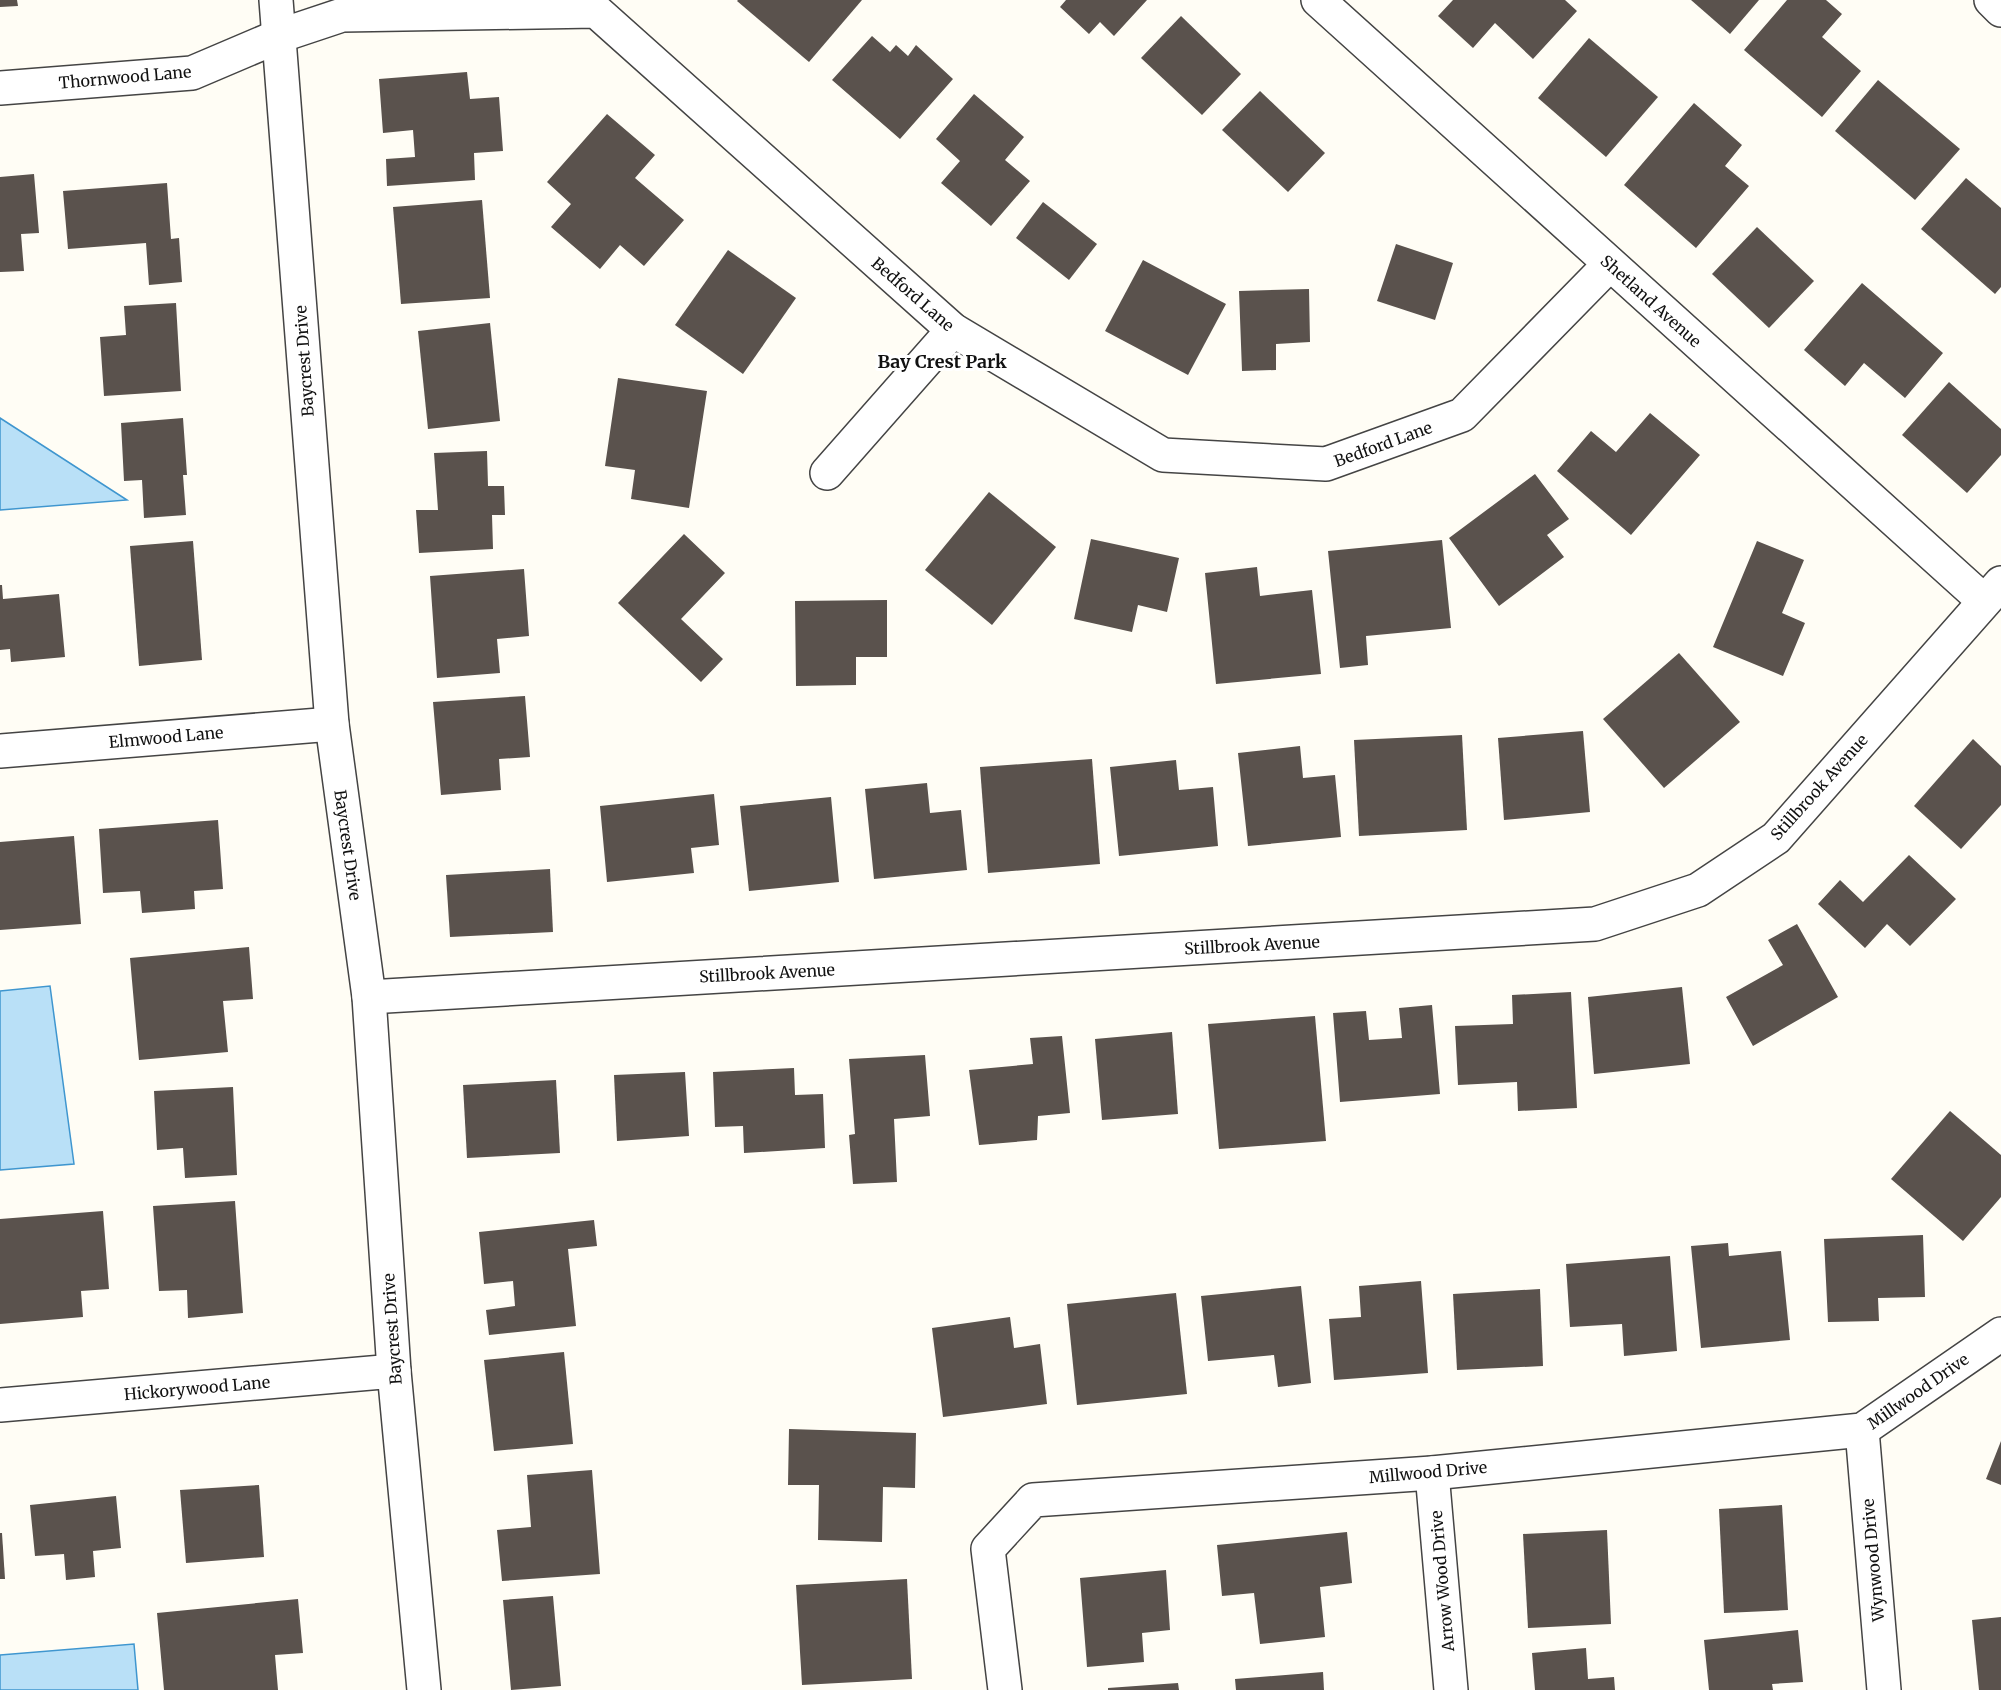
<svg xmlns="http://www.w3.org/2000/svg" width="2001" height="1690" viewBox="0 0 2001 1690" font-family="Merriweather,serif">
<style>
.water{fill:#b9e0f7;stroke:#3f96cf;stroke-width:1.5}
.building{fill:#5a524d}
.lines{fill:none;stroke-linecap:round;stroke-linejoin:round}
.minor-casing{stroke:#444;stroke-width:36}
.minor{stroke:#fff;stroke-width:33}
.labels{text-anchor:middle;stroke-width:6;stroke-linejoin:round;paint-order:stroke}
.street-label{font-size:16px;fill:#111;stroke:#fff}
.neighbourhood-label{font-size:18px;font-weight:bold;fill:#111;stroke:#fff}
</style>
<rect width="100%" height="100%" fill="#fffdf5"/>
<g class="water">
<path d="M 0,418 L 127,500 L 0,510 Z"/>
<path d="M 50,986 L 74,1164 L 0,1170 L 0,991 Z"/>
<path d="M 134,1644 L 138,1690 L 0,1690 L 0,1655 Z"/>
</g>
<g class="building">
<path d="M 0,0 L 17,0 L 18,6 L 0,7 Z"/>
<path d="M 738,0 L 862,0 L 809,62 L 737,1 Z"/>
<path d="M 1066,0 L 1147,0 L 1114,36 L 1100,22 L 1089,34 L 1060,7 Z"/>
<path d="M 1453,0 L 1565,0 L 1577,11 L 1533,59 L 1495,23 L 1473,48 L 1438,16 Z"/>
<path d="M 1691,0 L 1759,0 L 1730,34 Z"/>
<path d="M 1787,0 L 1826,0 L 1842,14 L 1822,37 L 1861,71 L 1822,117 L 1744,50 Z"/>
<path d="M 1181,16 L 1241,74 L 1202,115 L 1141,58 Z"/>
<path d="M 872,36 L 890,52 L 896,45 L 908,56 L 916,45 L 953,79 L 900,139 L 832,80 Z"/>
<path d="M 1589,38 L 1658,97 L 1606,157 L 1538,98 Z"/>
<path d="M 467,72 L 470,99 L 499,97 L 503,151 L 474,153 L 475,180 L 387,186 L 386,159 L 415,157 L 413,130 L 383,133 L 379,79 Z"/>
<path d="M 1878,80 L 1960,149 L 1915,200 L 1835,131 Z"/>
<path d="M 1260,91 L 1325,153 L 1288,192 L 1222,130 Z"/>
<path d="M 974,94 L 1024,137 L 1005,160 L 1030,181 L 991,226 L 941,183 L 960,161 L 936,139 Z"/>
<path d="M 1694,103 L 1742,145 L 1725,166 L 1749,186 L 1696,248 L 1624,185 Z"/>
<path d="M 607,114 L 655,155 L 635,178 L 684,220 L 644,266 L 620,245 L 600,269 L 551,227 L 571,204 L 547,182 Z"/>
<path d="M 34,174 L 39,233 L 21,234 L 24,271 L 0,272 L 0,177 Z"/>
<path d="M 1966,178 L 2001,208 L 2001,287 L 1995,294 L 1921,229 Z"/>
<path d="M 167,183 L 171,239 L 179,238 L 182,282 L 149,285 L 146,243 L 68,249 L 63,191 Z"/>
<path d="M 482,200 L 490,298 L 401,304 L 393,207 Z"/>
<path d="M 1043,202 L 1097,244 L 1069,280 L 1016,238 Z"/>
<path d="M 1757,227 L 1814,281 L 1769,328 L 1712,274 Z"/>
<path d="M 1396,244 L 1453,263 L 1435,320 L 1377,301 Z"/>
<path d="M 728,250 L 796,298 L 743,374 L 675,325 Z"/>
<path d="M 1143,260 L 1226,304 L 1188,375 L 1105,331 Z"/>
<path d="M 1862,283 L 1943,353 L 1905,398 L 1864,363 L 1845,386 L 1804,350 Z"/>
<path d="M 1309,289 L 1310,342 L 1276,344 L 1276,370 L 1242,371 L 1239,291 Z"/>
<path d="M 176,303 L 181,391 L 104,396 L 100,337 L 126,335 L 124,306 Z"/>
<path d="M 490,323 L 500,421 L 428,429 L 418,331 Z"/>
<path d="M 618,378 L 707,391 L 689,508 L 631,499 L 635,470 L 605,466 Z"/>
<path d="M 1949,382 L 2001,429 L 2001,455 L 1967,493 L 1902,435 Z"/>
<path d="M 1650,413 L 1700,455 L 1631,535 L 1557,471 L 1591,431 L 1616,452 Z"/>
<path d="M 183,418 L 187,475 L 183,475 L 186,515 L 144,518 L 142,480 L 124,481 L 121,423 Z"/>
<path d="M 487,451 L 488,486 L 504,486 L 505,515 L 492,515 L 493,549 L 419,553 L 416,510 L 438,510 L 434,453 Z"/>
<path d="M 1535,474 L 1569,519 L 1547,535 L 1564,557 L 1499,606 L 1449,538 Z"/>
<path d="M 989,492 L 1056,547 L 992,625 L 925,570 Z"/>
<path d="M 684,534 L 725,573 L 681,619 L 723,659 L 701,682 L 618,603 Z"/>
<path d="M 1091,539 L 1179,558 L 1167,612 L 1138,605 L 1132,632 L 1074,619 Z"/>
<path d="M 1442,540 L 1451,628 L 1366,636 L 1368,665 L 1340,668 L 1328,551 Z"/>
<path d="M 193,541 L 202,660 L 139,666 L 130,546 Z"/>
<path d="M 1757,541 L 1804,560 L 1782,613 L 1805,623 L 1783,676 L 1713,647 Z"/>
<path d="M 1257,567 L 1260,596 L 1312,590 L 1321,674 L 1216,684 L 1205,573 Z"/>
<path d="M 524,569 L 529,636 L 497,639 L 500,673 L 437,678 L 430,576 Z"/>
<path d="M 0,585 L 2,585 L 3,599 L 59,594 L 65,657 L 11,662 L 10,649 L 0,650 Z"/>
<path d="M 887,600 L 887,657 L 856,657 L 856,685 L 796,686 L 795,601 Z"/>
<path d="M 1679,653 L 1740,722 L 1664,788 L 1603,719 Z"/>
<path d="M 525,696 L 530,757 L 499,759 L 501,790 L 441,795 L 433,702 Z"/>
<path d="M 1583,731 L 1590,812 L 1504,820 L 1498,738 Z"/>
<path d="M 1462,735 L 1467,830 L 1359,836 L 1354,740 Z"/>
<path d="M 1973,739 L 2001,766 L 2001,805 L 1961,849 L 1914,806 Z"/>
<path d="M 1300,746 L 1303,778 L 1335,775 L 1341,837 L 1248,846 L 1238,753 Z"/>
<path d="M 1092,759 L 1100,864 L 988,873 L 980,767 Z"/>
<path d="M 1176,760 L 1179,790 L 1213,787 L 1218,846 L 1119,856 L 1110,767 Z"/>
<path d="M 927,783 L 930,813 L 961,810 L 967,870 L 874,879 L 865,789 Z"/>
<path d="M 714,794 L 719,845 L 691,848 L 694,873 L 607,882 L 600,806 Z"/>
<path d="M 831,797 L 839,882 L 749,891 L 740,806 Z"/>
<path d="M 218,820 L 223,889 L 194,891 L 195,909 L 142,913 L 140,891 L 103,893 L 99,829 Z"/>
<path d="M 74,836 L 81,924 L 0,930 L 0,842 Z"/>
<path d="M 1909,855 L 1956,899 L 1910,946 L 1887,924 L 1865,948 L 1818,904 L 1840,880 L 1863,902 Z"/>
<path d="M 550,869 L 553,932 L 450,937 L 446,875 Z"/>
<path d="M 1797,924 L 1838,997 L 1753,1046 L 1726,997 L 1783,965 L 1768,940 Z"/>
<path d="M 249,947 L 253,999 L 223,1001 L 228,1052 L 139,1060 L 130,958 Z"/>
<path d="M 1682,987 L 1690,1064 L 1594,1074 L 1588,997 Z"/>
<path d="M 1571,992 L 1577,1108 L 1518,1111 L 1517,1082 L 1458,1085 L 1455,1026 L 1513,1024 L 1512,995 Z"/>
<path d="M 1432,1005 L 1440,1094 L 1340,1102 L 1333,1013 L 1366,1011 L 1369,1040 L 1402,1038 L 1399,1008 Z"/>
<path d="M 1315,1016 L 1326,1141 L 1219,1149 L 1208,1024 Z"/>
<path d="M 1172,1032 L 1178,1114 L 1102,1120 L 1095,1039 Z"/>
<path d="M 1062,1036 L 1070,1113 L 1038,1116 L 1037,1140 L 979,1145 L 969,1070 L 1033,1064 L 1030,1038 Z"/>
<path d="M 925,1055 L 930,1116 L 894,1119 L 897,1182 L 853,1184 L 849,1135 L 855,1134 L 849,1059 Z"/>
<path d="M 794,1068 L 795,1095 L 823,1094 L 825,1148 L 744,1153 L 743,1126 L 715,1127 L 713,1072 Z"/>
<path d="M 685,1072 L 689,1136 L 617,1141 L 614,1075 Z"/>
<path d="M 556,1080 L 560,1153 L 467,1158 L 463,1085 Z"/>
<path d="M 233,1087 L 237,1175 L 185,1178 L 183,1148 L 157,1150 L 154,1091 Z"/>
<path d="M 1950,1111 L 2001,1155 L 2001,1197 L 1963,1241 L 1891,1179 Z"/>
<path d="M 235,1201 L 243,1313 L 188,1318 L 187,1290 L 159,1291 L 153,1206 Z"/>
<path d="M 103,1211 L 109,1289 L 81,1291 L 83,1317 L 0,1324 L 0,1219 Z"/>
<path d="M 594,1220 L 597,1246 L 568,1249 L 576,1326 L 489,1335 L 486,1310 L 515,1306 L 513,1281 L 484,1284 L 479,1232 Z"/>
<path d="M 1923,1235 L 1925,1297 L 1878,1298 L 1879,1321 L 1828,1322 L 1824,1239 Z"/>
<path d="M 1728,1243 L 1729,1256 L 1781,1251 L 1790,1340 L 1701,1348 L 1691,1246 Z"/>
<path d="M 1670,1256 L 1677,1351 L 1624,1356 L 1622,1324 L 1570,1327 L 1566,1264 Z"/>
<path d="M 1421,1281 L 1428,1373 L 1334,1380 L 1329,1319 L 1361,1317 L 1359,1286 Z"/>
<path d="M 1301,1286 L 1311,1383 L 1278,1387 L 1274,1355 L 1208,1361 L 1201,1296 Z"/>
<path d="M 1540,1289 L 1543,1366 L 1457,1370 L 1453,1294 Z"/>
<path d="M 1176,1293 L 1187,1394 L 1077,1405 L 1067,1304 Z"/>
<path d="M 1010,1317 L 1014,1348 L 1040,1344 L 1047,1404 L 943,1417 L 932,1328 Z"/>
<path d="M 564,1352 L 573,1444 L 494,1451 L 484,1360 Z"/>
<path d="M 789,1429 L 916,1433 L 915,1488 L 883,1487 L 882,1542 L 818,1540 L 819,1485 L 788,1485 Z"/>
<path d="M 2001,1441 L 2001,1485 L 1986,1479 Z"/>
<path d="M 592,1470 L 600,1574 L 502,1581 L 497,1530 L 531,1527 L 527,1475 Z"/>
<path d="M 259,1485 L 264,1557 L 186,1563 L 180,1490 Z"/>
<path d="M 116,1496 L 121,1548 L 93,1551 L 95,1577 L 66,1580 L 64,1554 L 35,1556 L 30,1505 Z"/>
<path d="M 1782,1505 L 1788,1610 L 1724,1613 L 1719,1509 Z"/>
<path d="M 1607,1530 L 1611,1624 L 1528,1628 L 1523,1534 Z"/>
<path d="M 1347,1532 L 1352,1583 L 1320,1587 L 1325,1637 L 1260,1644 L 1254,1593 L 1222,1596 L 1217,1545 Z"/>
<path d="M 0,1533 L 2,1533 L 5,1579 L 0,1579 Z"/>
<path d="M 1166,1570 L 1170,1630 L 1142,1633 L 1144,1662 L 1087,1667 L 1080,1578 Z"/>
<path d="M 907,1579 L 912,1679 L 802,1685 L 796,1585 Z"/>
<path d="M 553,1596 L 561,1686 L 511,1690 L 503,1600 Z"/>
<path d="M 298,1599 L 303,1653 L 275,1655 L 278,1690 L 164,1690 L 157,1613 Z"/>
<path d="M 2001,1617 L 2001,1690 L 1979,1690 L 1972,1620 Z"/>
<path d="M 1798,1630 L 1803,1682 L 1772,1684 L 1773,1690 L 1709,1690 L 1704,1640 Z"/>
<path d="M 1586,1648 L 1588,1679 L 1614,1677 L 1615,1690 L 1535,1690 L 1532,1653 Z"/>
<path d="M 1323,1672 L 1324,1690 L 1236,1690 L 1235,1679 Z"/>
<path d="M 1178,1683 L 1179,1690 L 1108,1690 L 1108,1688 Z"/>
</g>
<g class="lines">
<g class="minor-casing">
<g id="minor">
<path d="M 276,0 L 332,724 L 369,997 L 394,1371 L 424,1690"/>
<path d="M 1318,0 L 1984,601"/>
<path d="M 1991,0 L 2001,10"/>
<path d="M 0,88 L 192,73 L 279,36 L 342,15 L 596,11 L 953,330 L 1163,455 L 1326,464 L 1462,415 L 1610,264"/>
<path d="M 827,473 L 953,330"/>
<path d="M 0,751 L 332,724"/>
<path d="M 369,997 L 1595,924 L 1698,890 L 1776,838 L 2001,583"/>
<path d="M 0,1405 L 394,1371"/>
<path d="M 1862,1430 L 1884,1690"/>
<path d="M 1432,1473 L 1451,1690"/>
<path d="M 1005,1690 L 988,1549 L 1033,1500 L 1432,1473 L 1862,1430 L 2001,1334"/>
</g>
</g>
<use href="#minor" class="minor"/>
</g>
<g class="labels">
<g class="street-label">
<text transform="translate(125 77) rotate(-5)" y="6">Thornwood Lane</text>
<text transform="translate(913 294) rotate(41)" y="6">Bedford Lane</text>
<text transform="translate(1651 301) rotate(42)" y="6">Shetland Avenue</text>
<text transform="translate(304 361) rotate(-94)" y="6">Baycrest Drive</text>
<text transform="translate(1383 444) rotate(-20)" y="6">Bedford Lane</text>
<text transform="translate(166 737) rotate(-5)" y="6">Elmwood Lane</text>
<text transform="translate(1819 787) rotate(-48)" y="6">Stillbrook Avenue</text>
<text transform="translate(348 845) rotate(82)" y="6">Baycrest Drive</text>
<text transform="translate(1252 945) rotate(-3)" y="6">Stillbrook Avenue</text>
<text transform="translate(767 973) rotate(-3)" y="6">Stillbrook Avenue</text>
<text transform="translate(392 1329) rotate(-94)" y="6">Baycrest Drive</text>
<text transform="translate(197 1388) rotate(-5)" y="6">Hickorywood Lane</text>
<text transform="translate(1918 1391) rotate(-35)" y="6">Millwood Drive</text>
<text transform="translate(1428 1472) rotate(-5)" y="6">Millwood Drive</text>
<text transform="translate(1873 1560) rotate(-95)" y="6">Wynwood Drive</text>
<text transform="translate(1442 1581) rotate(-95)" y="6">Arrow Wood Drive</text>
</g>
<g class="neighbourhood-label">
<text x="942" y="368">Bay Crest Park</text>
</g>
</g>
</svg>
